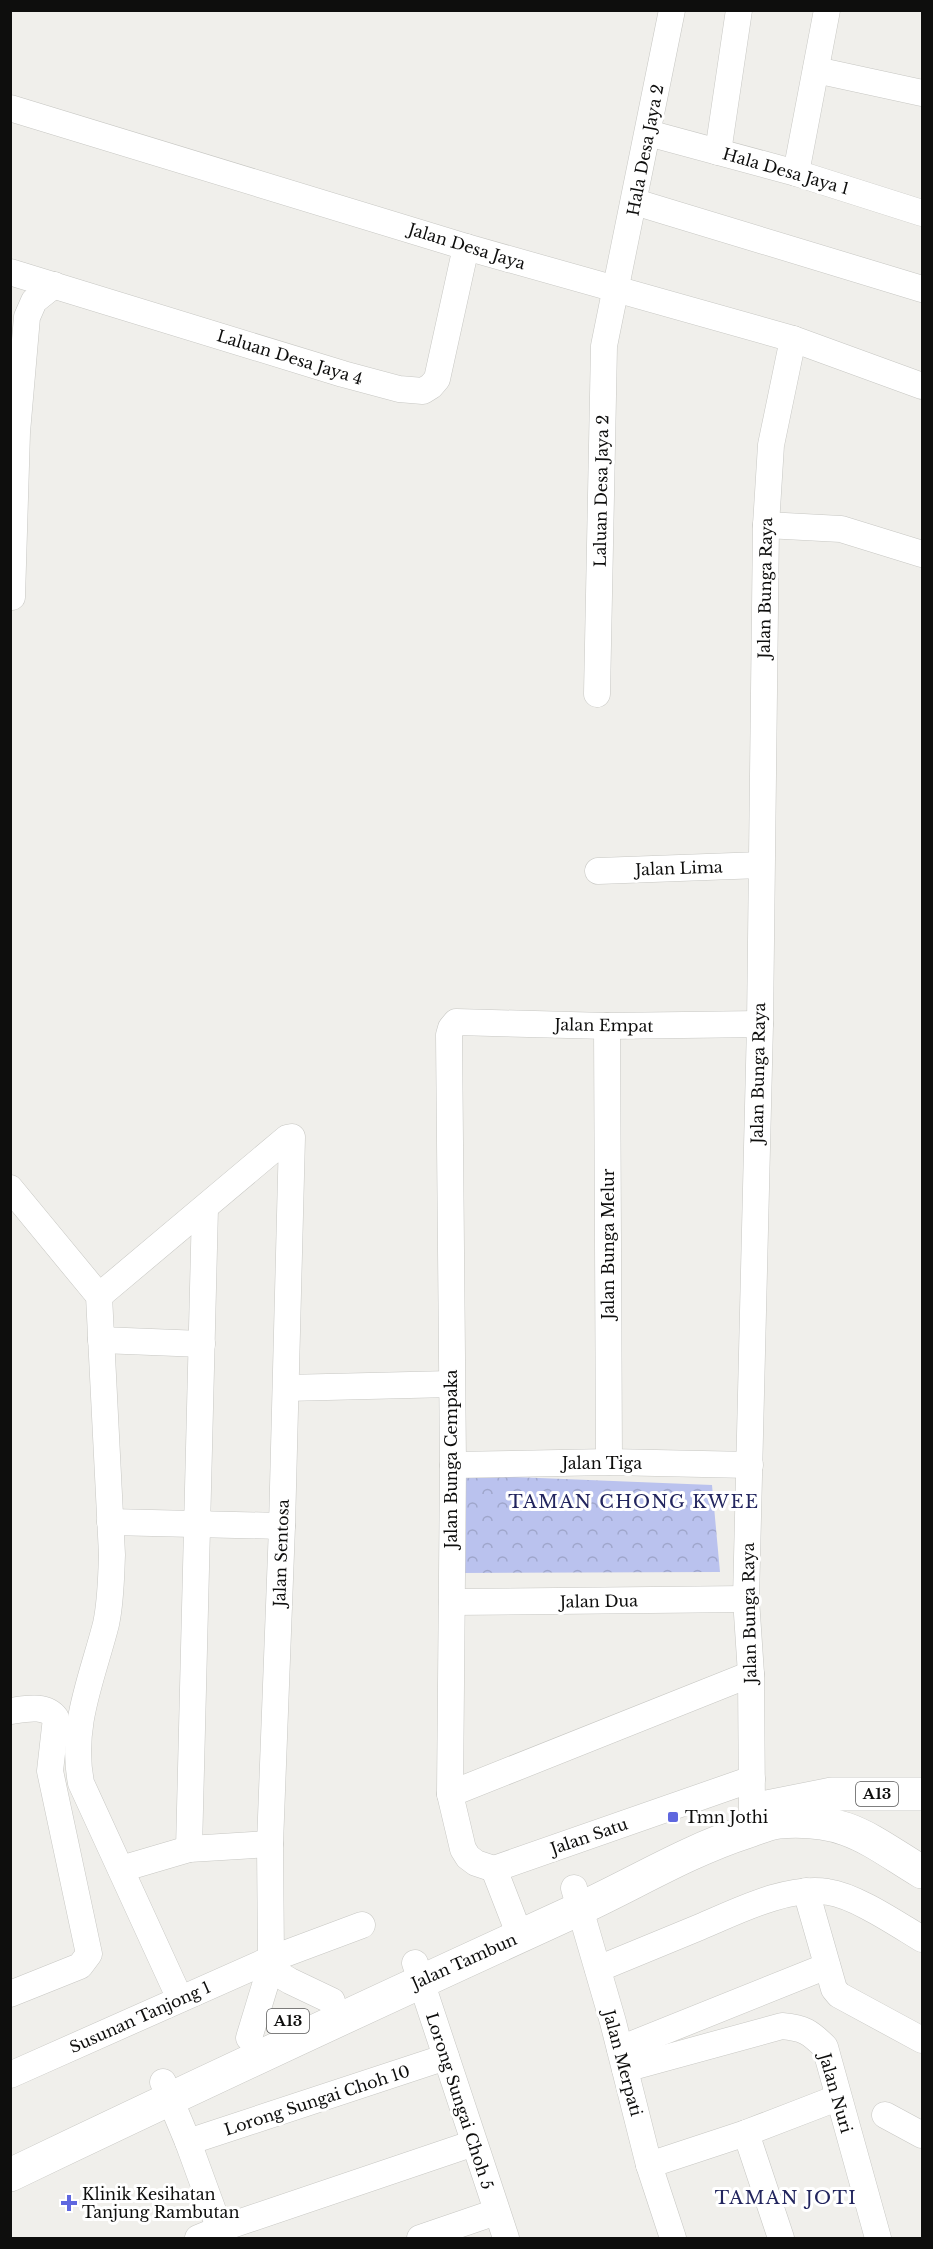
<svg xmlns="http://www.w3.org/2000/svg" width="933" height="2249" viewBox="0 0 933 2249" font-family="'Libre Baskerville',serif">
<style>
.park{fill:url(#park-crowns)}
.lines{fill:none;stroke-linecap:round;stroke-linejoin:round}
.minor-casing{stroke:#c7c7c3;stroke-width:27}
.major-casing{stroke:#c7c7c3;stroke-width:34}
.minor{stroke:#fff;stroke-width:26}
.major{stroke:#fff;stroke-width:33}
.poi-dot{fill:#5f67df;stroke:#fff;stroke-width:2}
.labels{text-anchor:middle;stroke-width:6;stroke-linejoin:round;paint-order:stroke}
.shield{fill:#fff;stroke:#565656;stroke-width:1.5}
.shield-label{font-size:15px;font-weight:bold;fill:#0e0e0d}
.street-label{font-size:16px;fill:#0e0e0d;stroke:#fff}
.poi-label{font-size:16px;fill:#0e0e0d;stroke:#fff;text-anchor:start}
.neighbourhood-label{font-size:18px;letter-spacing:1.5px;fill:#22255e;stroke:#fff}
</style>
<defs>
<pattern id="park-crowns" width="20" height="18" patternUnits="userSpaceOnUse" patternTransform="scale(1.5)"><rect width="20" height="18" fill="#bac2ee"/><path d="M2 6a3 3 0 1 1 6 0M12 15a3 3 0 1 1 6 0" fill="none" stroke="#9fa6cb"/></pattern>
</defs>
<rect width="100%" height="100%" fill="#f0efeb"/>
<path class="park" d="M 461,1475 L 712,1485 L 720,1572 L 461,1573 Z"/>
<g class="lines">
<g class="minor-casing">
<g id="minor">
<path d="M 816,70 L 922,93"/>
<path d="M 10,108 L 466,247 L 793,339 L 922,386"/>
<path d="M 648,133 L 796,173 L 922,213"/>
<path d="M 718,152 L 739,10"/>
<path d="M 796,173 L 827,10"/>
<path d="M 635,202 L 922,289"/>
<path d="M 10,272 L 343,374 L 399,389 L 423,391 L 431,386 L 437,379 L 466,247"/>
<path d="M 766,525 L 841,529 L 922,554"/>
<path d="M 12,597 L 17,432 L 27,317 L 34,301 L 54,285"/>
<path d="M 597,694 L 604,346 L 672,10"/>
<path d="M 598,871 L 761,865"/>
<path d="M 607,1026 L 609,1462"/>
<path d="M 10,1188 L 99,1296 L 112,1555 C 111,1578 111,1601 106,1624 C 92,1679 70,1726 81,1783 L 180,1999"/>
<path d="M 99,1296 L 287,1138 L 292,1137 L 282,1526 L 270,1844 L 271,1959 L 270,1969 L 249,2038"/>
<path d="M 101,1340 L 202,1344"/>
<path d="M 286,1388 L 451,1384"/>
<path d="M 453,1465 L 609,1462 L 750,1465"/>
<path d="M 110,1522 L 282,1526"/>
<path d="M 452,1602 L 746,1599"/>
<path d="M 10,1711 C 25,1709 46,1704 56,1718 L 50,1771 L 89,1954 L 80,1966 L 10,1994"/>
<path d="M 450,1794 L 751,1674"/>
<path d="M 752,1810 L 751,1674 L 746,1599 L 760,1024 L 766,525 L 771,445 L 793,339"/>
<path d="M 189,1849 L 205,1208"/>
<path d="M 121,1869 L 189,1849 L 270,1844"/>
<path d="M 494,1869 L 476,1863 L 468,1857 L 463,1849 L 450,1794 L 453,1465 L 449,1035 L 451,1028 L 456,1022 L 607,1026 L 760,1024"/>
<path d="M 574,1888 L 613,2022 L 649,2165 L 673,2238"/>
<path d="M 806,1891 L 834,1989 L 839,1995 L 922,2040"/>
<path d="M 520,1936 L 494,1869 L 752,1779"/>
<path d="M 415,1963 L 506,2238"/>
<path d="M 270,1969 L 290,1981 L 332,2001"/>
<path d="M 598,1969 C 632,1955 666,1941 700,1927 C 736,1912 788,1885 828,1892 C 856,1896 897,1924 922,1939"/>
<path d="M 620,2049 L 827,1966"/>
<path d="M 625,2069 L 782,2026 C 804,2028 810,2032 825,2047 L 878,2238"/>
<path d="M 10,2075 L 271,1959 L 362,1925"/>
<path d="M 163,2082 L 188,2142 L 223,2238"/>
<path d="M 885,2115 L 922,2135"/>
<path d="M 746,2133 L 781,2238"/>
<path d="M 188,2142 L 446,2057"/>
<path d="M 649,2165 L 746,2133 L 837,2098"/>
<path d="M 198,2238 L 220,2229 L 474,2143"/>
<path d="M 420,2238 L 496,2212"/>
</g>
</g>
<g class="major-casing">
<g id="major">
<path d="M 767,1807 L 832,1794 L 922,1794"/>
<path d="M 10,2175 C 198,2085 387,1997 577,1910 C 632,1885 687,1851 746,1832 C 756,1829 768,1823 779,1822 C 847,1817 869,1840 922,1872"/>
</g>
</g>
<use href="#minor" class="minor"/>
<use href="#major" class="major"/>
</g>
<g class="poi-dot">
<rect x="667" y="1811" width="12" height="12" rx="3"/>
<path d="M66 2194h6v6h6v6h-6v6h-6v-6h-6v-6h6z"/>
</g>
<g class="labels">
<g class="shield">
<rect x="856" y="1782" width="42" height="24" rx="4.5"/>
<rect x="267" y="2009" width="42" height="24" rx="4.5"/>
</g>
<g class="shield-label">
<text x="877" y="1799">A13</text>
<text x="288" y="2026">A13</text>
</g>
<g class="street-label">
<text transform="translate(645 150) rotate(-79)" y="6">Hala Desa Jaya 2</text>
<text transform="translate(786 171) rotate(16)" y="6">Hala Desa Jaya 1</text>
<text transform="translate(467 246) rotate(17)" y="6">Jalan Desa Jaya</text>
<text transform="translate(290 357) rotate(17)" y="6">Laluan Desa Jaya 4</text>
<text transform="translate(601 491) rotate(-89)" y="6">Laluan Desa Jaya 2</text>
<text transform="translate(765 588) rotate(-89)" y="6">Jalan Bunga Raya</text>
<text transform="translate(679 868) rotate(-2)" y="6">Jalan Lima</text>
<text transform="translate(604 1025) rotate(1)" y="6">Jalan Empat</text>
<text transform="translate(758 1073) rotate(-89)" y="6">Jalan Bunga Raya</text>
<text transform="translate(608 1244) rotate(-90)" y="6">Jalan Bunga Melur</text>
<text transform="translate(451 1459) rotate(-90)" y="6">Jalan Bunga Cempaka</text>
<text x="602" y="1469">Jalan Tiga</text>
<text transform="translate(281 1553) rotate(-88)" y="6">Jalan Sentosa</text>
<text transform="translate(599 1601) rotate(-1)" y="6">Jalan Dua</text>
<text transform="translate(749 1613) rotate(-91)" y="6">Jalan Bunga Raya</text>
<text transform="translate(589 1836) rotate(-19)" y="6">Jalan Satu</text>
<text transform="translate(464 1961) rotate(-24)" y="6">Jalan Tambun</text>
<text transform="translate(140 2017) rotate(-24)" y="6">Susunan Tanjong 1</text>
<text transform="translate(623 2063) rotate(75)" y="6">Jalan Merpati</text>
<text transform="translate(836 2093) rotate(74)" y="6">Jalan Nuri</text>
<text transform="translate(317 2100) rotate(-18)" y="6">Lorong Sungai Choh 10</text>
<text transform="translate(460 2101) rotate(72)" y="6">Lorong Sungai Choh 5</text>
</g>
<g class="poi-label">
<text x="685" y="1823">Tmn Jothi</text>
<text x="82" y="2200">Klinik Kesihatan<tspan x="82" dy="18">Tanjung Rambutan</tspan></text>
</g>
<g class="neighbourhood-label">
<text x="634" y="1508">TAMAN CHONG KWEE</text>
<text x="786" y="2204">TAMAN JOTI</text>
</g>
</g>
<rect width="933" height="2249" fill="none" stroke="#0e0e0d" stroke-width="24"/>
</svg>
